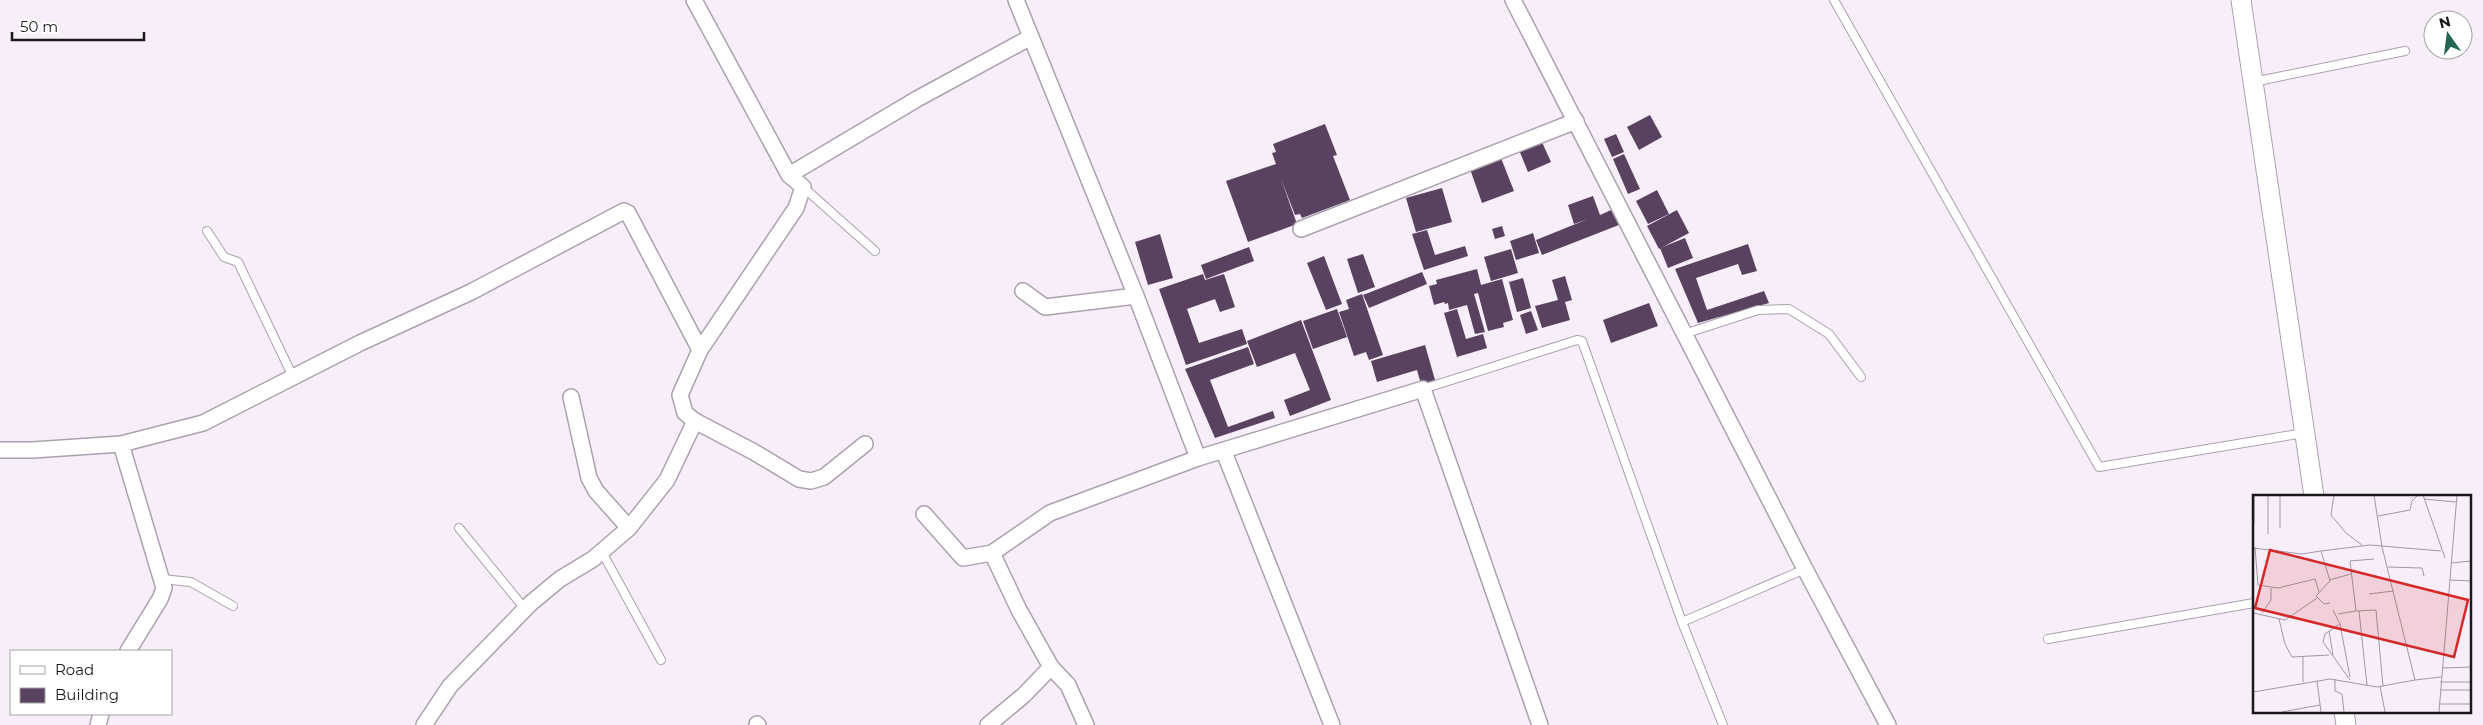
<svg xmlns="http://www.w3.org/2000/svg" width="2483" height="725" viewBox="0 0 2483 725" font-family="Montserrat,sans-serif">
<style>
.building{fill:#59425f}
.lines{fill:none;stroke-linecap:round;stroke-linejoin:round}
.service-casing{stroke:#aaa2ac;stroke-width:10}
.minor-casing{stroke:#aaa2ac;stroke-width:18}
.tertiary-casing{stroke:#aaa2ac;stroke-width:21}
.service{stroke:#fff;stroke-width:8}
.minor{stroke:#fff;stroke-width:15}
.tertiary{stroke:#fff;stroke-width:19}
.inset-road{fill:none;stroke:#9f98a1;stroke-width:1}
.view{fill:#d62828;fill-opacity:0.15;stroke:#d62828;stroke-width:2.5}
.inset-edge{fill:none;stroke:#1b181c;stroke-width:2.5}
</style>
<rect width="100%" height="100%" fill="#f7eef9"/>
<g class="building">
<path d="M 1650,115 L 1662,137 L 1639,150 L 1627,127 Z"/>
<path d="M 1325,124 L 1337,155 L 1333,156 L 1350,200 L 1302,218 L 1300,214 L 1295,215 L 1281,179 L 1297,224 L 1248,242 L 1226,181 L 1276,164 L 1272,153 L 1276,152 L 1273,144 Z"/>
<path d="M 1616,134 L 1624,152 L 1612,157 L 1604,139 Z"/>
<path d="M 1541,140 L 1551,162 L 1528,172 L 1519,150 Z"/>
<path d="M 1624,154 L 1640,189 L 1628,194 L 1613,159 Z"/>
<path d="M 1501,158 L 1514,191 L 1482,203 L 1470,169 Z"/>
<path d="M 1442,188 L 1452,222 L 1416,232 L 1406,198 Z"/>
<path d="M 1657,190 L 1669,214 L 1648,224 L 1636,201 Z"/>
<path d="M 1593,196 L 1600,215 L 1618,207 L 1624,223 L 1542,255 L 1536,240 L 1588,219 L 1574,224 L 1568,205 Z"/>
<path d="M 1677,210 L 1689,233 L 1659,249 L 1647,226 Z"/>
<path d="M 1502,226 L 1505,236 L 1495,239 L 1492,229 Z"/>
<path d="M 1427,230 L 1435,255 L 1465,246 L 1468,256 L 1424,270 L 1412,234 Z"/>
<path d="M 1533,233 L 1539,253 L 1516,260 L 1510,241 Z"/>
<path d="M 1160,234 L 1173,278 L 1148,285 L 1135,242 Z"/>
<path d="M 1685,238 L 1693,258 L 1668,268 L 1660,248 Z"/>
<path d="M 1748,244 L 1757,271 L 1742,275 L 1738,264 L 1696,278 L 1707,310 L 1764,291 L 1769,303 L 1698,323 L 1675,269 Z"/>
<path d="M 1249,247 L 1254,261 L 1206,279 L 1201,265 Z"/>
<path d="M 1511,249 L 1518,273 L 1491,281 L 1484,257 Z"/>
<path d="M 1363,254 L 1375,287 L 1358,293 L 1347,259 Z"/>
<path d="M 1324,256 L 1342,304 L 1326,310 L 1307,263 Z"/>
<path d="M 1477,269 L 1481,285 L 1502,279 L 1513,320 L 1503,323 L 1504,327 L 1488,331 L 1478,293 L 1474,294 L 1485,332 L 1475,334 L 1467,305 L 1449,310 L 1448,303 L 1445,304 L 1444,302 L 1434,305 L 1429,286 L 1437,284 L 1436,280 Z"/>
<path d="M 1422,272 L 1427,284 L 1369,308 L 1363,295 Z"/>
<path d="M 1203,274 L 1205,280 L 1224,274 L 1235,307 L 1220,312 L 1215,299 L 1187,309 L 1199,343 L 1242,329 L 1247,344 L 1186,365 L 1159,289 Z"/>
<path d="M 1565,276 L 1572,300 L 1565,302 L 1570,320 L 1542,328 L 1535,306 L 1558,300 L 1552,280 Z"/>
<path d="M 1523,278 L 1531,308 L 1517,312 L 1509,282 Z"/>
<path d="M 1362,294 L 1383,355 L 1369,360 L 1366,352 L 1354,356 L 1339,312 L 1349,309 L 1346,300 Z"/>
<path d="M 1649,303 L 1658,326 L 1611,343 L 1603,320 Z"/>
<path d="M 1337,309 L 1347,337 L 1313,349 L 1303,321 Z"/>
<path d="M 1457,309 L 1466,339 L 1483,334 L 1487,348 L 1457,357 L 1444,313 Z"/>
<path d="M 1531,311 L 1538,330 L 1526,334 L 1520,315 Z"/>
<path d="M 1301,320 L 1331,400 L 1290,416 L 1284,400 L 1310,390 L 1295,353 L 1257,367 L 1247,341 Z"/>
<path d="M 1425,345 L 1435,380 L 1421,384 L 1417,370 L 1377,382 L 1371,361 Z"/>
<path d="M 1248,347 L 1254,364 L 1210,380 L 1228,427 L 1273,411 L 1275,418 L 1215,438 L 1185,369 Z"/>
</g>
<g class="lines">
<g class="service-casing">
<g id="service">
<path d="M 1834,0 L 2099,467 L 2304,433"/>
<path d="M 2253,82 L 2405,51"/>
<path d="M 803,187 L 875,251"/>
<path d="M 207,231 L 224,257 L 238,262 L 293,377"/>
<path d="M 1684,334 L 1758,310 L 1789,309 L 1829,334 L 1861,377"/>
<path d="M 1423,389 L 1577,340 L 1582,341 L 1682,622 L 1723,725"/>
<path d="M 459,528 L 525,609"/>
<path d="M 602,552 L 661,660"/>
<path d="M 162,579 L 191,582 L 233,606"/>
<path d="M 1682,622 L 1805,569"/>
<path d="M 2048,639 L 2254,603"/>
</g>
</g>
<g class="minor-casing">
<g id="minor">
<path d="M 694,0 L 789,175 L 803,187 L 796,208 L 700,350 L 680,395 L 685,413 L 695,421 L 754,452 L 799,479 L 811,481 L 824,477 L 865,444"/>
<path d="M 1513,0 L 1805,569 L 1888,725"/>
<path d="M 789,175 L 917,99 L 1031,37"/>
<path d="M 1301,229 L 1576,121"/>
<path d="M 1023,291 L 1045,307 L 1136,296"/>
<path d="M 571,397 L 589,478 L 596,491 L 629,528"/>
<path d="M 121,444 L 164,588 L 160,599 L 128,651"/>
<path d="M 0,450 L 33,450 L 121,444 L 203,423 L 360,343 L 471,292 L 624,211 L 628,213 L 700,350"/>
<path d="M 1224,452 L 1332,725"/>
<path d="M 1198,458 L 1423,389 L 1540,725"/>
<path d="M 924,514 L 963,558 L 992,553 L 1019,610 L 1051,667 L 1024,695 L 988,725"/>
<path d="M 992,553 L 1050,513 L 1198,458 L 1136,296 L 1016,0"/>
<path d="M 1051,667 L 1068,685 L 1086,725"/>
<path d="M 757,724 L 758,725"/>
<path d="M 98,725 L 101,714"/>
<path d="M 424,725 L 450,686 L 531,603 L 560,579 L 593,559 L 629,528 L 667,480 L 695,421"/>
</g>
</g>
<g class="tertiary-casing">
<g id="tertiary">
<path d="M 2241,0 L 2314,496"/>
<path d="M 2344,711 L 2346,725"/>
</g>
</g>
<use href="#service" class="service"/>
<use href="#minor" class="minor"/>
<use href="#tertiary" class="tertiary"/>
</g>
<g transform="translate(2253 495)">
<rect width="218" height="218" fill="#f7eef9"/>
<path class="inset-road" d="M 1,0 L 1,29M 81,0 L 78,20 L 93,38 L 109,50M 170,0 L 192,63M 171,4 L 203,7M 125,21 L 157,15 L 159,6 L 165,0M 27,33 L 27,0M 15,39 L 15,0M 2,52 L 5,90 L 25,93 L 62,84 L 66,97M 0,53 L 49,59 L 68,56M 198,68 L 218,66M 135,72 L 169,73 L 171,81M 76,85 L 98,79M 197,85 L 218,86M 116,99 L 140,96M 77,108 L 71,109 L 63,101 L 77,86 L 68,56 L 117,50 L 188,56M 80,115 L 87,129 L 72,139 L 70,147 L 97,185M 103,116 L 123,115 L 130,191M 106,116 L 114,190M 0,118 L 32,125 L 64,103M 9,118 L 18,105 L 18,93M 85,119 L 103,116 L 97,66 L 121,64M 26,124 L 32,149 L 39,162 L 76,160M 87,129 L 97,182M 76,136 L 80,160M 189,173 L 218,172M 82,184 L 82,196 L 89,199 L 91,217M 162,185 L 188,182M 64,186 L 68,217M 50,187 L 50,162M 187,187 L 218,187M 127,191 L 132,217M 187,195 L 218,195M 0,197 L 77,184 L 124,192 L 162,185 L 129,52 L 121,0M 186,209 L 218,209M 29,217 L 67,210M 186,217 L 204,0"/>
<path class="view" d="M 17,55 L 215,105 L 201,162 L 2,113 Z"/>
<rect width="218" height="218" class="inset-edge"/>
</g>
<rect x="10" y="650" width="162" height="65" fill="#ffffff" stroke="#a4a3a4"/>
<rect x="20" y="666" width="25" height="8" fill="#ffffff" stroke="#a4a3a4"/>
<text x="55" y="675" font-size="15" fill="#1b181c">Road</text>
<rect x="20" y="688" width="25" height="15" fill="#59425f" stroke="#a4a3a4"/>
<text x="55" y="700" font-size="15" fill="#1b181c">Building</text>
<g transform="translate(2448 35) rotate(346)"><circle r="24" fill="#ffffff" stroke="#a4a3a4"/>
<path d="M0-4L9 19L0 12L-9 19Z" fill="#246553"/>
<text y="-8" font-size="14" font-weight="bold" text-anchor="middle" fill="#1b181c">N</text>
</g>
<path d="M12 32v8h132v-8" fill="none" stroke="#1b181c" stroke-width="2.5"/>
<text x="20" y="32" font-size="15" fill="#1b181c" stroke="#ffffff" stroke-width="4" paint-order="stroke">50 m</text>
</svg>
